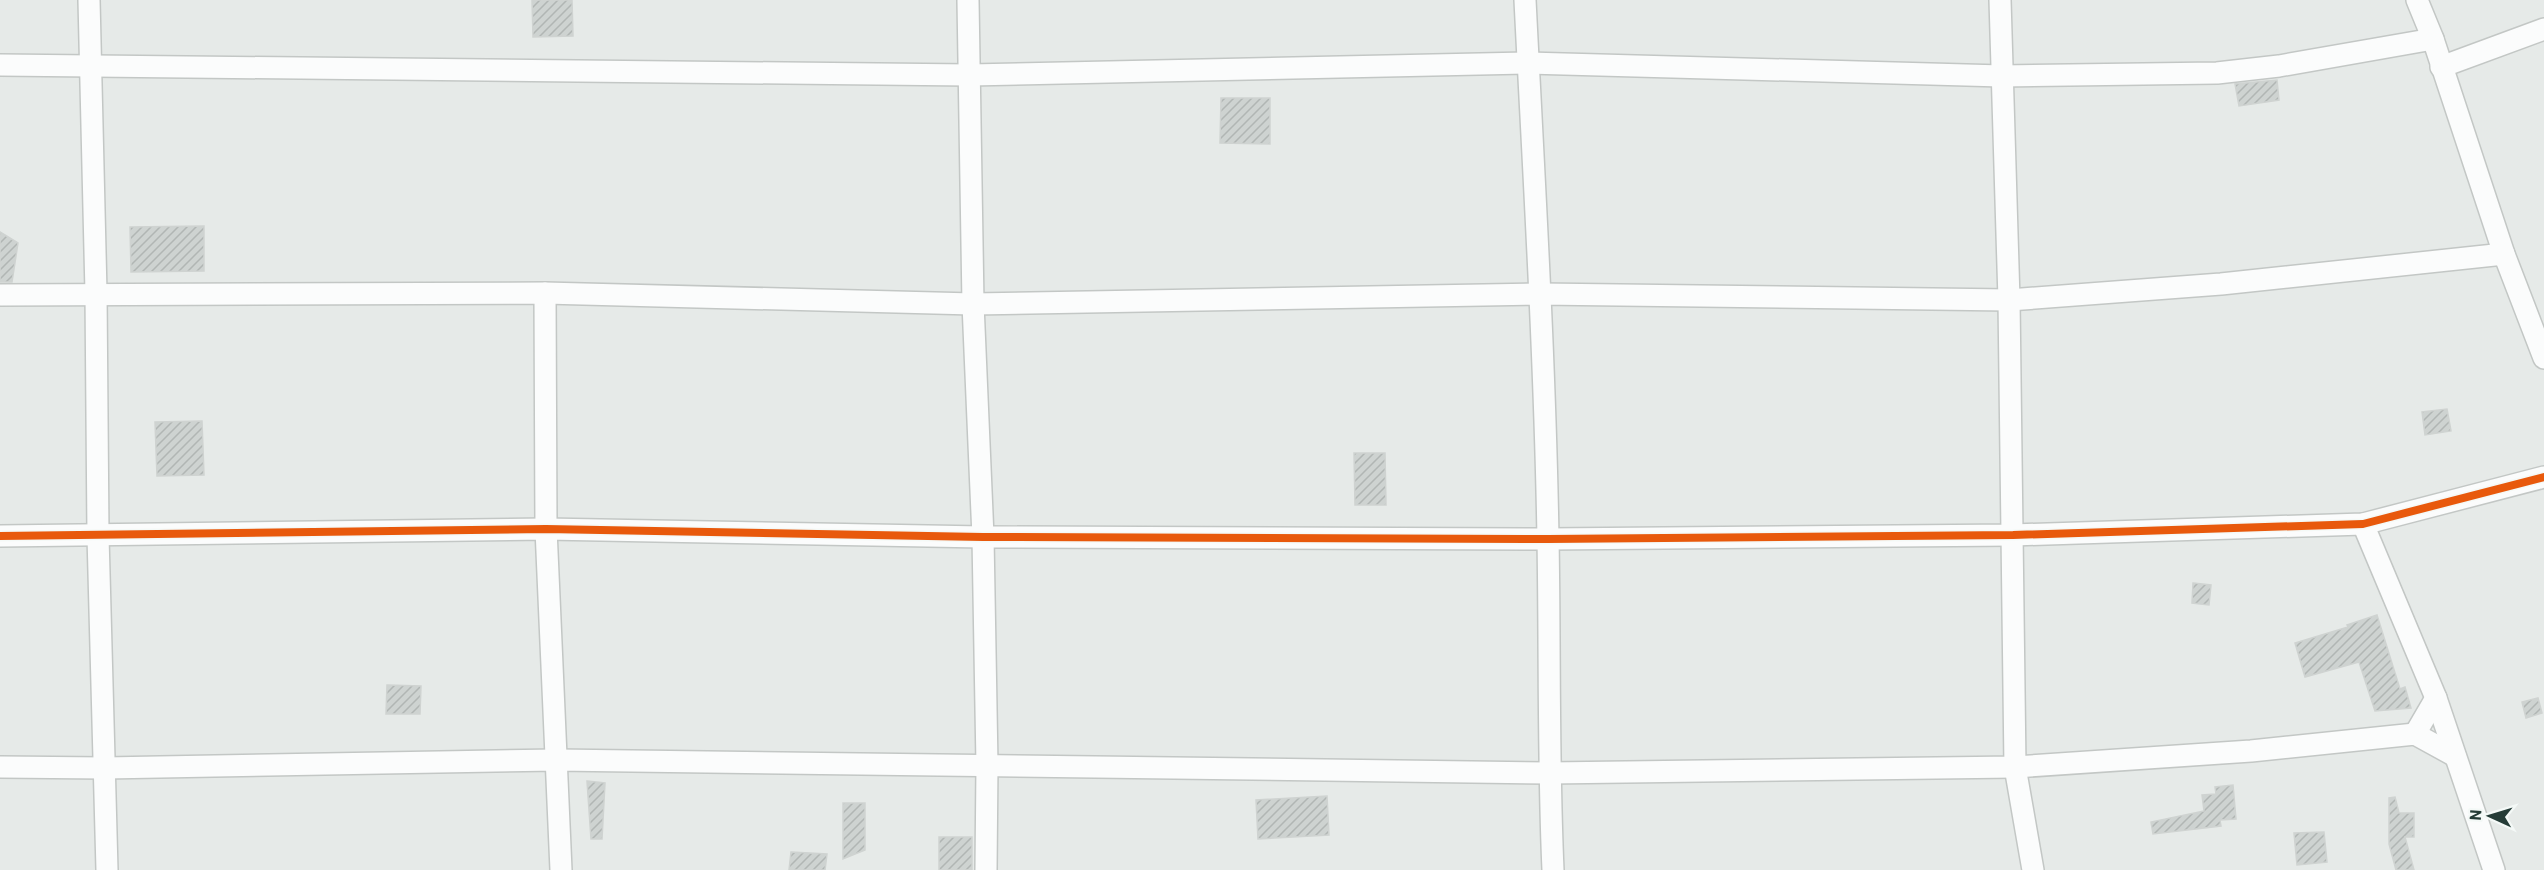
<svg xmlns="http://www.w3.org/2000/svg" width="2544" height="870" viewBox="0 0 2544 870" font-family="Barlow,sans-serif">
<style>
.building{fill:url(#building-hatch);stroke:#cfd3d1;stroke-width:1.5}
.lines{fill:none;stroke-linecap:round;stroke-linejoin:round}
.minor-casing{stroke:#c3c7c5;stroke-width:24}
.minor{stroke:#fbfcfc;stroke-width:21}
.cycleway-casing{stroke:#f4f9f7;stroke-width:11}
.cycleway{stroke:#e8590c;stroke-width:8}
</style>
<defs>
<pattern id="building-hatch" width="6" height="6" patternUnits="userSpaceOnUse" patternTransform="scale(1.5)"><rect width="6" height="6" fill="#ced3d1"/><path d="M-1 1l2-2M0 6l6-6M5 7l2-2" fill="none" stroke="#b1b6b4"/></pattern>
</defs>
<rect width="100%" height="100%" fill="#e6eae8"/>
<g class="building">
<path d="M 532,0 L 572,0 L 573,36 L 533,37 Z"/>
<path d="M 2277,80 L 2279,100 L 2239,106 L 2235,84 Z"/>
<path d="M 1221,98 L 1270,98 L 1270,144 L 1220,143 Z"/>
<path d="M 204,226 L 204,271 L 131,272 L 130,227 Z"/>
<path d="M 0,232 L 18,243 L 12,282 L 0,282 Z"/>
<path d="M 2447,409 L 2451,431 L 2425,435 L 2422,412 Z"/>
<path d="M 202,421 L 204,475 L 157,476 L 155,422 Z"/>
<path d="M 1354,453 L 1385,453 L 1386,505 L 1355,505 Z"/>
<path d="M 2193,583 L 2211,585 L 2209,605 L 2192,603 Z"/>
<path d="M 2377,615 L 2400,689 L 2405,687 L 2411,708 L 2375,711 L 2359,662 L 2305,677 L 2295,643 L 2348,627 L 2347,625 Z"/>
<path d="M 387,685 L 421,686 L 420,714 L 386,714 Z"/>
<path d="M 2538,698 L 2542,713 L 2526,718 L 2522,702 Z"/>
<path d="M 587,781 L 605,783 L 602,839 L 591,839 Z"/>
<path d="M 2233,785 L 2236,819 L 2220,820 L 2221,826 L 2153,834 L 2151,822 L 2204,811 L 2202,795 L 2216,794 L 2215,787 Z"/>
<path d="M 1327,796 L 1329,835 L 1258,839 L 1256,800 Z"/>
<path d="M 2395,797 L 2399,813 L 2414,813 L 2414,837 L 2405,837 L 2414,870 L 2396,870 L 2389,844 L 2389,798 Z"/>
<path d="M 843,803 L 865,803 L 865,850 L 843,859 Z"/>
<path d="M 2324,832 L 2327,862 L 2297,865 L 2294,833 Z"/>
<rect x="939" y="837" width="33" height="33"/>
<path d="M 791,852 L 827,854 L 825,870 L 789,870 Z"/>
</g>
<g class="lines">
<g class="minor-casing">
<g id="minor">
<path d="M 89,0 L 96,293 L 98,536 L 107,870"/>
<path d="M 968,0 L 973,304 L 983,537 L 987,765 L 986,870"/>
<path d="M 1525,0 C 1534,180 1545,359 1548,539 C 1550,649 1548,760 1553,870"/>
<path d="M 2000,0 L 2009,300 L 2015,767 L 2033,870"/>
<path d="M 2417,0 L 2433,39 L 2504,254 L 2544,358"/>
<path d="M 0,65 L 970,75 L 1528,63 L 2002,76 L 2217,73 L 2279,66 L 2433,39"/>
<path d="M 2441,67 L 2544,29"/>
<path d="M 545,293 L 546,529 L 561,870"/>
<path d="M 0,295 L 545,293 L 973,304 L 1540,294 L 2009,300 L 2221,284 L 2504,254"/>
<path d="M 2363,524 L 2436,698 L 2494,870"/>
<path d="M 0,536 L 546,529 L 983,537 L 1548,539 L 2013,535 L 2363,524 L 2544,477"/>
<path d="M 2415,734 L 2436,698"/>
<path d="M 0,767 L 105,768 L 556,760 L 1549,773 L 2015,767 L 2251,751 L 2415,734 L 2455,756"/>
</g>
</g>
<use href="#minor" class="minor"/>
<g class="cycleway-casing">
<path id="cycleway" d="M 0,536 L 546,529 L 983,537 L 1548,539 L 2013,535 L 2363,524 L 2544,477"/>
</g>
<use href="#cycleway" class="cycleway"/>
</g>
<g transform="translate(2490 816) rotate(274)" stroke="#f4f9f7" stroke-width="4.5" paint-order="stroke">
<path d="M0-4.5L10 22L0 15L-10 22Z" fill="#253c37"/>
<text y="-9" font-size="16" font-weight="bold" text-anchor="middle" fill="#253c37">N</text>
</g>
</svg>
